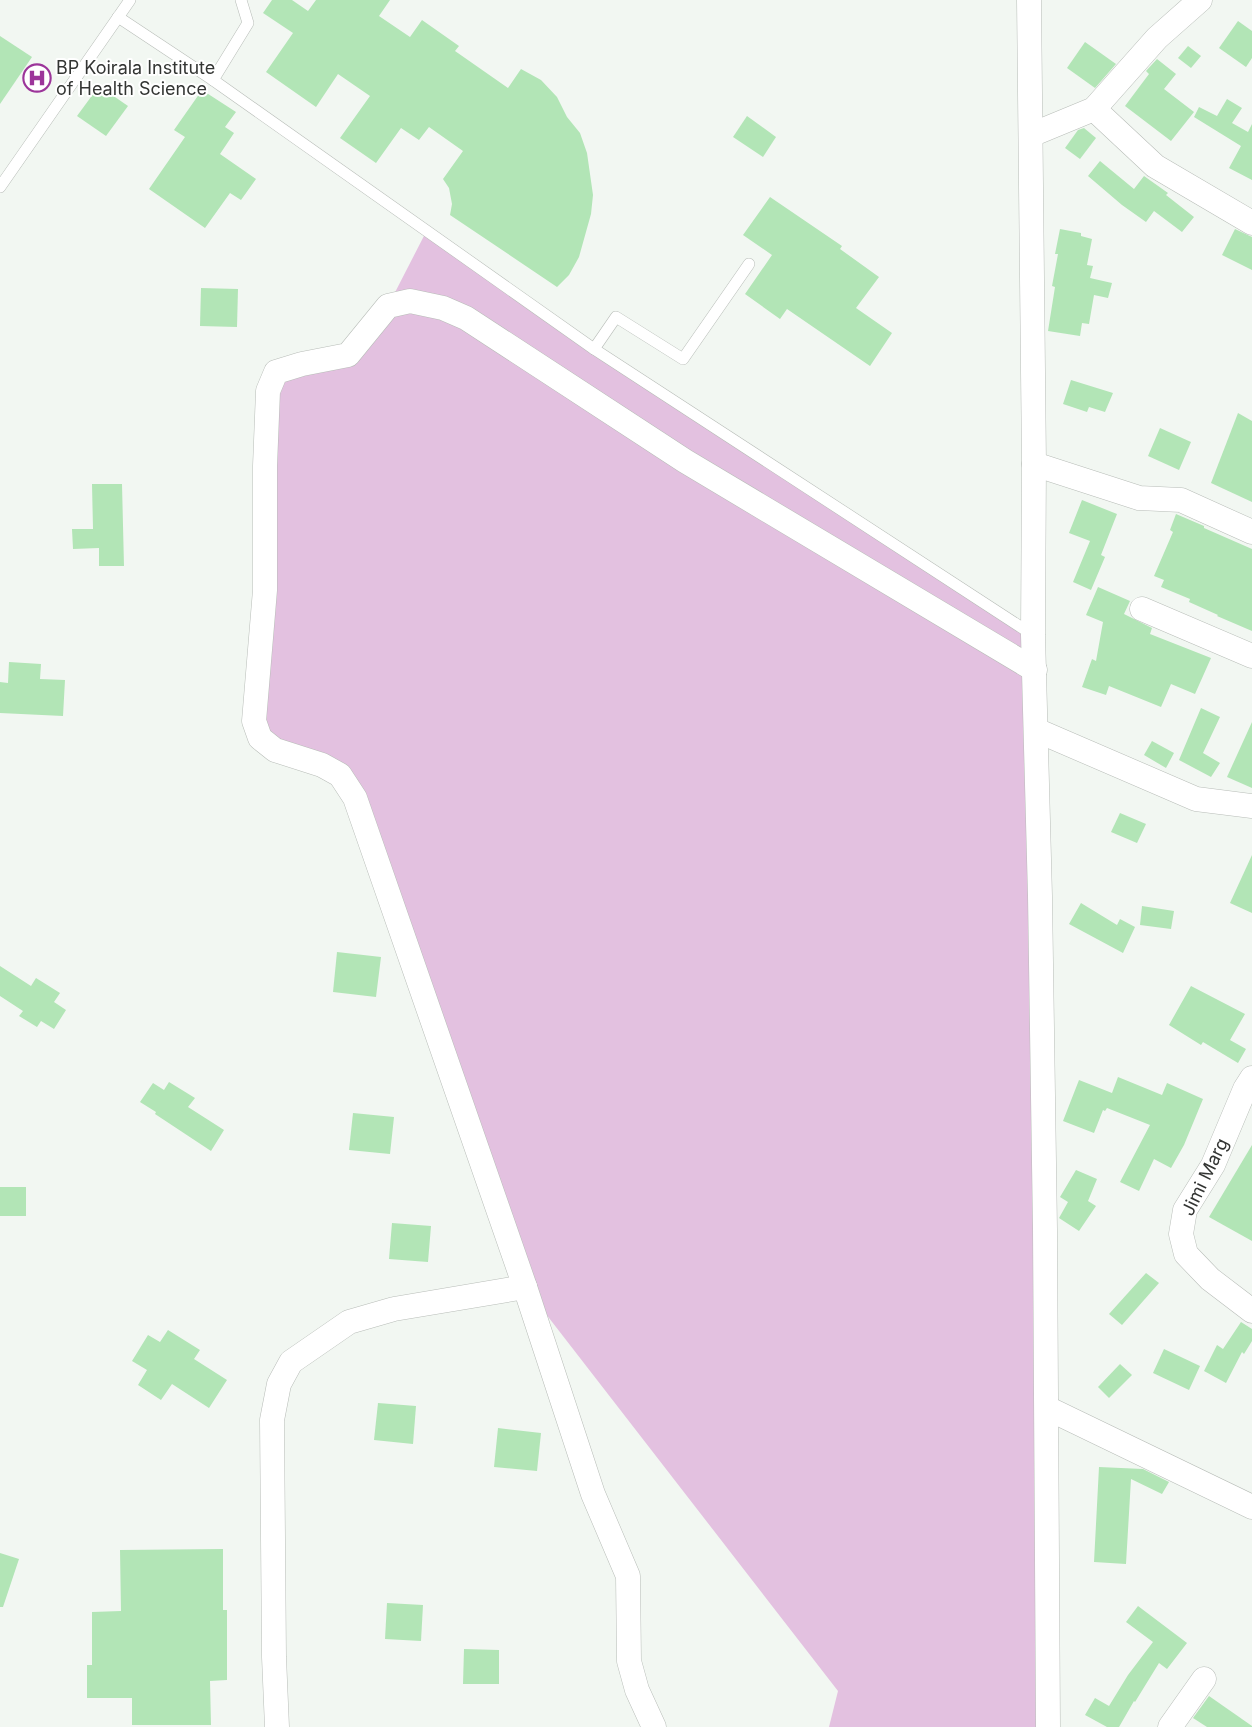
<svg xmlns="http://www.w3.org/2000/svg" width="1252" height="1727" viewBox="0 0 1252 1727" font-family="Inter,sans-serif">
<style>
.green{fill:#e3c1e0}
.building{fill:#b2e5b6}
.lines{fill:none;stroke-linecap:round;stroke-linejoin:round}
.lane-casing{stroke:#b8bdb8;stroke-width:12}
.street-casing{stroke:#b8bdb8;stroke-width:25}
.lane{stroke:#fff;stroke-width:11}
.street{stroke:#fff;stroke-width:24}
.labels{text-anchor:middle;stroke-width:4;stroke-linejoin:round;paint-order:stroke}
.poi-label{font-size:18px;fill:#333533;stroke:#fff;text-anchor:start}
.street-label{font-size:18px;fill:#333533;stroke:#fff}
</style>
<rect width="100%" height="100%" fill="#f2f7f2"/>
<path class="green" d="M 426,232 L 1033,635 L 1048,1727 L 829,1727 L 838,1691 L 525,1287 L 340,775 L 275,750 L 256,694 L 276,372 L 348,355 L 388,306 Z"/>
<g class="building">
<path d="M 272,0 L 292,0 L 308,11 L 316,0 L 390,0 L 379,16 L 410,37 L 422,20 L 459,46 L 455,51 L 508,88 L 521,69 L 541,80 L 557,97 L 567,117 L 580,133 L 587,153 L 593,195 L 591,214 L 579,257 L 569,275 L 557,287 L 450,215 L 452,204 L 449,188 L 443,179 L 463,151 L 429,127 L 419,140 L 401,128 L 376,163 L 340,138 L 370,96 L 338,74 L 316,107 L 266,72 L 293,33 L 263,13 Z"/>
<path d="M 1238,21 L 1252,31 L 1252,58 L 1246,67 L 1219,48 Z"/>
<path d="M 0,36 L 32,57 L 0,104 Z"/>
<path d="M 1085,42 L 1116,64 L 1095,88 L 1067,68 Z"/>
<path d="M 1188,46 L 1201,56 L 1191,68 L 1178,58 Z"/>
<path d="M 1157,59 L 1176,74 L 1164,89 L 1194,112 L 1171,141 L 1125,106 L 1149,74 L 1146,71 Z"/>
<path d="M 99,86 L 128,106 L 106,136 L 77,116 Z"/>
<path d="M 202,90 L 236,112 L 225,127 L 234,133 L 220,154 L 256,179 L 241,200 L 230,193 L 205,228 L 149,189 L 185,137 L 174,130 Z"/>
<path d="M 1227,99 L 1242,108 L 1232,123 L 1248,132 L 1252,124 L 1252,180 L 1229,168 L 1241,146 L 1194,117 L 1199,107 L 1217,116 Z"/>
<path d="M 747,116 L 776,137 L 763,157 L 733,137 Z"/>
<path d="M 1084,128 L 1096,138 L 1080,159 L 1065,148 L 1078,130 Z"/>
<path d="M 1100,161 L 1134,189 L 1144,176 L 1168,193 L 1166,195 L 1194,217 L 1182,232 L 1154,211 L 1146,222 L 1122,205 L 1088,176 Z"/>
<path d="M 770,197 L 842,246 L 840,249 L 879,277 L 856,308 L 892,333 L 870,366 L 787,309 L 780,319 L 745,294 L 772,255 L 743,235 Z"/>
<path d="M 1060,229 L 1081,233 L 1081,236 L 1092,239 L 1087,265 L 1093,266 L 1090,278 L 1112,283 L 1108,298 L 1094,295 L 1089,324 L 1082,323 L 1080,336 L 1048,331 L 1055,287 L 1052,286 L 1058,254 L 1055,254 Z"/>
<path d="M 1235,229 L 1252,237 L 1252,270 L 1222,255 Z"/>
<path d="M 201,288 L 238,289 L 237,327 L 200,326 Z"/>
<path d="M 1071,380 L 1113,393 L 1105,412 L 1089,407 L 1087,412 L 1063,404 Z"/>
<path d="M 1238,413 L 1252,421 L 1252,502 L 1211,483 Z"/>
<path d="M 1160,428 L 1191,442 L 1179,470 L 1148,456 Z"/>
<path d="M 92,484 L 122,484 L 124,566 L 99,566 L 99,548 L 73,549 L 72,529 L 93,529 Z"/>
<path d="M 1082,500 L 1117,514 L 1101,555 L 1105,557 L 1091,590 L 1073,582 L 1090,541 L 1069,533 Z"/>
<path d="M 1176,514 L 1204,526 L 1204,528 L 1252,549 L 1252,631 L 1217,616 L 1218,615 L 1189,602 L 1190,599 L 1161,587 L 1164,580 L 1154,576 L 1173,532 L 1170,530 Z"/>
<path d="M 1098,587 L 1130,601 L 1124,614 L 1152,628 L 1150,634 L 1211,658 L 1195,694 L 1171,684 L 1161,707 L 1109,686 L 1106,695 L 1082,687 L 1092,659 L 1096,661 L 1103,622 L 1086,615 Z"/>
<path d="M 9,662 L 41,664 L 40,679 L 65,680 L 63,716 L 0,713 L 0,682 L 8,683 Z"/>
<path d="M 1201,708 L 1220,717 L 1203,753 L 1220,763 L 1211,777 L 1179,760 Z"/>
<path d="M 1252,722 L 1252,788 L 1227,777 Z"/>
<path d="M 1152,741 L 1174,753 L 1166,768 L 1144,755 Z"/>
<path d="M 1120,813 L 1146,824 L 1137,843 L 1111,832 Z"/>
<path d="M 1252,855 L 1252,913 L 1230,903 Z"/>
<path d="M 1081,903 L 1117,925 L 1120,919 L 1135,927 L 1123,953 L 1069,924 Z"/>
<path d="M 1142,906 L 1174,911 L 1171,929 L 1140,925 Z"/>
<path d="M 337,952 L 381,957 L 376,997 L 333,992 Z"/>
<path d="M 0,966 L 31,986 L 36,978 L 60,993 L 54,1002 L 66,1010 L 54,1029 L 41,1021 L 37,1027 L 19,1016 L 23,1011 L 0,996 Z"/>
<path d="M 1191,986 L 1245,1014 L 1230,1040 L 1246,1049 L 1238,1063 L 1203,1042 L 1201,1045 L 1169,1025 Z"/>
<path d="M 1118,1077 L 1162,1095 L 1167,1083 L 1203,1099 L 1184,1145 L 1171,1168 L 1154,1159 L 1139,1191 L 1120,1182 L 1150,1125 L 1107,1108 L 1105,1111 L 1103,1110 L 1094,1133 L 1063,1121 L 1079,1080 L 1112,1093 Z"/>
<path d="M 169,1082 L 195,1098 L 188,1107 L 224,1130 L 211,1151 L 155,1114 L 156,1112 L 140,1102 L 153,1083 L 164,1090 Z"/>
<path d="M 353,1113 L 394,1117 L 390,1154 L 349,1150 Z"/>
<path d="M 1252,1145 L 1252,1241 L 1209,1217 Z"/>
<path d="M 1076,1170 L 1097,1179 L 1088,1201 L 1096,1206 L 1079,1231 L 1059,1218 L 1068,1202 L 1060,1197 Z"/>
<rect x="0" y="1187" width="26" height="29"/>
<path d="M 392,1223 L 431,1226 L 428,1262 L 389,1259 Z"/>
<path d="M 1146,1273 L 1159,1283 L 1122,1325 L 1109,1314 Z"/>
<path d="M 1241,1322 L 1252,1329 L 1252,1341 L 1244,1354 L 1242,1352 L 1226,1383 L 1204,1371 L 1217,1345 L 1223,1349 Z"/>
<path d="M 168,1330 L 200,1350 L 194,1359 L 227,1380 L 209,1408 L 172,1384 L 161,1400 L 138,1385 L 147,1370 L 132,1361 L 148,1335 L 160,1342 Z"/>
<path d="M 1164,1349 L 1200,1366 L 1189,1390 L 1153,1373 Z"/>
<path d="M 1120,1364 L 1132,1375 L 1109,1398 L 1098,1387 Z"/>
<path d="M 378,1403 L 416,1406 L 413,1444 L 374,1440 Z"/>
<path d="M 498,1428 L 541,1433 L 537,1471 L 494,1467 Z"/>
<path d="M 1099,1467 L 1143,1469 L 1169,1482 L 1162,1494 L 1131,1479 L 1126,1564 L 1094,1562 Z"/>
<path d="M 223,1549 L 223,1610 L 227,1610 L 227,1680 L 210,1681 L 211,1725 L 132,1725 L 132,1698 L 87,1698 L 87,1665 L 92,1665 L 92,1612 L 121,1611 L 120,1550 Z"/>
<path d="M 0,1553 L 19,1559 L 3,1607 L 0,1607 Z"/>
<path d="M 387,1603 L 423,1605 L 421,1641 L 385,1639 Z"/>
<path d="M 1138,1606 L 1187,1643 L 1167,1669 L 1159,1663 L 1135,1702 L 1134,1701 L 1119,1727 L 1107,1727 L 1085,1715 L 1095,1698 L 1109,1706 L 1128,1675 L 1153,1642 L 1126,1622 Z"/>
<path d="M 464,1649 L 499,1650 L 499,1684 L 463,1684 Z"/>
<path d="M 1209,1696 L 1252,1726 L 1252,1727 L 1207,1727 L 1193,1718 Z"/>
</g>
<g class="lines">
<g class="lane-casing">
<g id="lane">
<path d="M 118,17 L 213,80 L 594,349 L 1033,635"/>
<path d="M 213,80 L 248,23 L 241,0"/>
<path d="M 0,187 L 130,0"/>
<path d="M 594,349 L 616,317 L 683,359 L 749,264"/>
</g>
</g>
<g class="street-casing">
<g id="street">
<path d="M 1029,0 L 1034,464 L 1033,635 L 1040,896 L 1045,1229 L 1048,1727"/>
<path d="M 1094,109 L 1155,166 L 1252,223"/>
<path d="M 1031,135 L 1094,109 L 1157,38 L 1200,0"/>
<path d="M 1034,464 L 1139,498 L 1181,500 L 1252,532"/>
<path d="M 1142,609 L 1252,656"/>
<path d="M 1036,730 L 1196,799 L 1252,806"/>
<path d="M 1252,1078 L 1245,1089 L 1213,1165 L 1185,1210 L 1181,1234 L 1186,1254 L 1210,1279 L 1252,1311"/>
<path d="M 1047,1408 L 1252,1507"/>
<path d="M 277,1727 L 274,1657 L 272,1420 L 279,1384 L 291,1362 L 349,1322 L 394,1309 L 525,1287"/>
<path d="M 654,1727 L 637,1690 L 629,1661 L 628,1576 L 593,1494 L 525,1287 L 355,798 L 340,775 L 322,765 L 275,750 L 260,738 L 254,721 L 265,590 L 265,466 L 268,391 L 276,372 L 302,364 L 348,355 L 388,306 L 410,301 L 443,308 L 466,318 L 685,461 L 1035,670"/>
<path d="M 1170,1727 L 1204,1679"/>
</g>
</g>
<use href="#lane" class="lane"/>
<use href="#street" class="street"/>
</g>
<defs>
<g id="hospital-ring" transform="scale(1.4375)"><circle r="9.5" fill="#fff" stroke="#9c359a" stroke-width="1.5"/><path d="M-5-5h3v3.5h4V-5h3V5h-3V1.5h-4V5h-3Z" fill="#9c359a"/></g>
</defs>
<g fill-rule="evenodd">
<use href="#hospital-ring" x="37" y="78"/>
</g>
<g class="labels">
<g class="poi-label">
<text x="56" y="74">BP Koirala Institute<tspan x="56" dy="21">of Health Science</tspan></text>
</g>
<g class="street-label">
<text transform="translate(1205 1177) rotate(-64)" y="6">Jimi Marg</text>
</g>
</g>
</svg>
